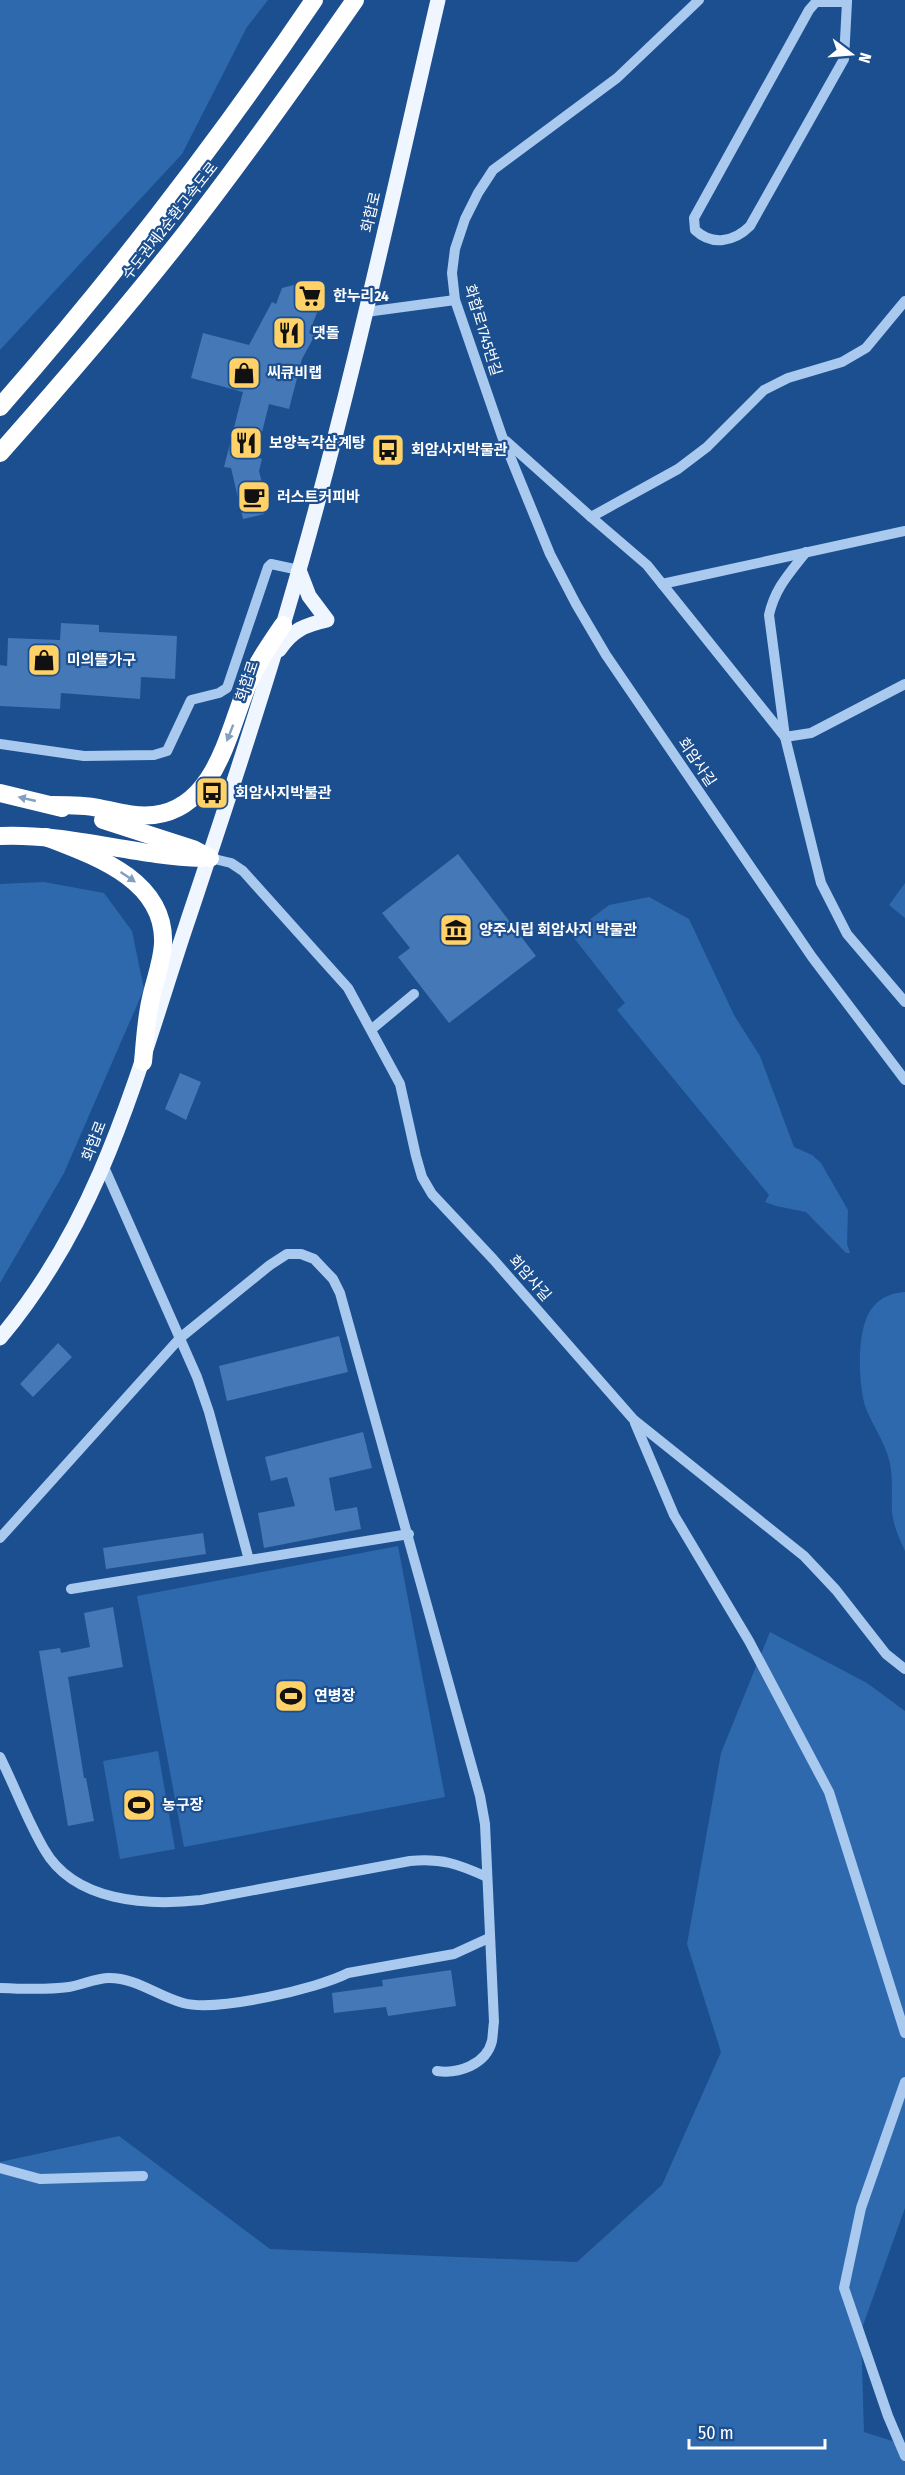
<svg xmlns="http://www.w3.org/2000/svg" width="905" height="2475" viewBox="0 0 905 2475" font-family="'Fira Sans Condensed','Noto Sans KR',sans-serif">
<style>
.green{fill:#2e69ad}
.building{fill:#4478b7}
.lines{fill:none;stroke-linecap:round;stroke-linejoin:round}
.minor{stroke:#a9c9ee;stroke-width:10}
.major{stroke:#f0f6ff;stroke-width:15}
.highway{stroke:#fff;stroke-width:18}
.oneway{fill:#829ec1}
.labels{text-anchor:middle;stroke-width:4.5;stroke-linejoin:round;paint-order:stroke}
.street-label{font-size:15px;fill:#fff;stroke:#1b4f8f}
.poi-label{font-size:15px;font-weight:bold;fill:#fff;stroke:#1b4f8f;text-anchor:start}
</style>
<rect width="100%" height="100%" fill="#1b4f8f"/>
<g class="green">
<path d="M 0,0 L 268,0 L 247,27 L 182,154 L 0,350 Z"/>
<path d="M 44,882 L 104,893 L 132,931 L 144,989 L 64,1173 L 0,1283 L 0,884 Z"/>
<path d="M 905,883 L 905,918 L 889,905 Z"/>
<path d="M 649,897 L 689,919 L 734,1015 L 760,1056 L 794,1147 L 812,1155 L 821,1163 L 848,1210 L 847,1244 L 850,1253 L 846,1253 L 806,1212 L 776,1206 L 765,1202 L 769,1195 L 617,1010 L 625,1003 L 574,938 L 575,931 L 609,905 Z"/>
<path d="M 905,1292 L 905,1551 C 899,1538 893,1525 892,1511 C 891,1493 894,1474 888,1456 C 883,1439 871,1423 865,1406 C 858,1382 856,1326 873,1307 C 881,1297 892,1293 905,1292 Z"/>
<path d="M 398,1546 L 445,1797 L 184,1847 L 137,1596 Z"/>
<path d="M 770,1632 L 867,1683 L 905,1711 L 905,2208 L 861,2331 L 864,2432 L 905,2445 L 905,2475 L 0,2475 L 0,2162 L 119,2136 L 270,2249 L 577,2262 L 662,2185 L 721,2052 L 687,1944 L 721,1753 Z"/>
<path d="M 158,1751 L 175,1849 L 120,1859 L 103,1761 Z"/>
</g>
<g class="building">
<path d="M 305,282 L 326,290 L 309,333 L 315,335 L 302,359 L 289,409 L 269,404 L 256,457 L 262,459 L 259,471 L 266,499 L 261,500 L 264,514 L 243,519 L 231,468 L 224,467 L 243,392 L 191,378 L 203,333 L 249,345 L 272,302 L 276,304 L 282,288 Z"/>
<path d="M 61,623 L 99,625 L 99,632 L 177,636 L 175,679 L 141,677 L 140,699 L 61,693 L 60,709 L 0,706 L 0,665 L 7,666 L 8,638 L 60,640 Z"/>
<path d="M 458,854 L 536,956 L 449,1023 L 398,957 L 410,948 L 382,913 Z"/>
<path d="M 180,1073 L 201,1082 L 186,1120 L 165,1109 Z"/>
<path d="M 339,1336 L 348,1372 L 227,1401 L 219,1366 Z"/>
<path d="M 58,1343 L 72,1357 L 33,1397 L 20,1384 Z"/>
<path d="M 363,1432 L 372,1468 L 329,1478 L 335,1511 L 357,1507 L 361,1529 L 264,1548 L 258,1513 L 295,1506 L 287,1477 L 271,1481 L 265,1457 Z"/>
<path d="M 203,1533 L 206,1554 L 106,1569 L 103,1548 Z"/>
<path d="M 113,1607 L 123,1667 L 68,1677 L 84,1778 L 86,1778 L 94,1821 L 68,1826 L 39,1651 L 60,1648 L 61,1653 L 90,1647 L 84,1613 Z"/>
<path d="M 451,1970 L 456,2006 L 388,2016 L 386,2007 L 334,2013 L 332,1993 L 383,1986 L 382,1980 Z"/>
</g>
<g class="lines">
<g class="minor">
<path d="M 699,0 L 617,78 L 493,170 L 478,193 L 465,219 L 455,249 L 452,273 L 455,300 L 503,439 L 550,554 L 576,604 L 606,655 L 812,957 L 905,1080"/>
<path d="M 847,2 L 816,2 L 809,10 L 694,218 L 695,230 C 712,246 734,242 750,226 L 844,59 L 847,2 L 847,0"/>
<path d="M 366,312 L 455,300"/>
<path d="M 506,441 L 591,517 L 678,469 L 707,447 L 764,390 L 788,378 L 842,362 L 866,348 L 905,301"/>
<path d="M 591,517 L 647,565 L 785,737 L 811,733 L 905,684"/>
<path d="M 806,552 C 789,574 775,588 769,615 L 785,737 L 821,883 L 847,934 L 905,1002"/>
<path d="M 662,584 L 905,531"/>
<path d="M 0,744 L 84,756 L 154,755 L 167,751 L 191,700 L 219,693 L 227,688 L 268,567 L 271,564 L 299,570"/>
<path d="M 210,858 L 231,863 L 243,871 L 348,988 L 400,1084 L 416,1156 L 422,1177 L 432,1194 L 493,1259 L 634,1420 L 804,1556 L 836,1590 L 886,1654 L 905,1669"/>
<path d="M 372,1029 L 414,994"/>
<path d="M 104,1167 L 197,1377 L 209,1412 L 249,1560"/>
<path d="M 635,1423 L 674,1515 L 749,1641 L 829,1792 L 905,2033"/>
<path d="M 0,1538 L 180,1338 L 270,1265 L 287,1254 L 301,1254 L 314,1259 L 333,1279 L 340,1293 L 480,1796 L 485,1824 L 494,2022 C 493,2028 493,2035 492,2041 C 486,2065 458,2074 437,2071"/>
<path d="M 71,1589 L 409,1534"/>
<path d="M 0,1757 C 15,1787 27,1820 44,1849 C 74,1902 147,1906 201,1900 L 410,1861 C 442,1858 458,1864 487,1877"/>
<path d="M 0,1988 C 22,1989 47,1990 69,1987 C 82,1985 96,1978 109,1978 C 137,1978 157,1996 183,2003 C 216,2012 317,1989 348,1973 L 454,1954 L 489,1938"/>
<path d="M 905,2082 L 861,2208 L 844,2288 L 888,2416 L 905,2456"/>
<path d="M 0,2168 L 40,2179 L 143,2176"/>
</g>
<g class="major">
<path d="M 279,650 C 292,630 305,625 327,620 L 309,596 L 299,570"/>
<path d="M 0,1338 C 102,1217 137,1073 186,926 C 221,821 257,715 288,608 C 347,408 391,203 438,0"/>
</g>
<g class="highway">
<path d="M 0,407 C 113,278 218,142 314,0"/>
<path d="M 0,453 C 63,382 125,310 184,235 C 244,158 300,79 355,0"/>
<path d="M 0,793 L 62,808"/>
<path d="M 53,805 C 69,805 84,805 99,808 C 118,812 134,817 154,815 C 216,808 228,731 248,684 C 257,663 270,644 283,625"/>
<path d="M 103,820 L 193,849 L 210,858"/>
<path d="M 0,836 C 68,833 134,856 202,858"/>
<path d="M 46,837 C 95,856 166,880 163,944 C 162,962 155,980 151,998 C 146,1019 145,1041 143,1062"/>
</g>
</g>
<defs><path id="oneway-solid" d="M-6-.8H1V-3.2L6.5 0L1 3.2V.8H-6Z" transform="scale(1.5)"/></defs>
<g class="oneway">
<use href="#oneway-solid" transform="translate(230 733) rotate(111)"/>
<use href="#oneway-solid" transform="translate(27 799) rotate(-167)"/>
<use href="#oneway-solid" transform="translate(128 877) rotate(34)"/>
</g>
<defs>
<g id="supermarket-square" transform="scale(1.725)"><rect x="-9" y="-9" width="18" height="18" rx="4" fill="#ffd166" stroke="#1b4f8f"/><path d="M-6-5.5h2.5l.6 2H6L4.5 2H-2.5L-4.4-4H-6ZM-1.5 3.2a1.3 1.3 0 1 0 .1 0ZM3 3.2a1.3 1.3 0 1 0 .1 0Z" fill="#111"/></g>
<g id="restaurant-square" transform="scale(1.725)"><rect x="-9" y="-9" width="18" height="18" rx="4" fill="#ffd166" stroke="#1b4f8f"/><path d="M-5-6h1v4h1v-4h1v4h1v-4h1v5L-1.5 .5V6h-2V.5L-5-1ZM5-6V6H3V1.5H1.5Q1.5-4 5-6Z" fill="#111"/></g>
<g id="shop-square" transform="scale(1.725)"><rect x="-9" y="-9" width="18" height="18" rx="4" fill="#ffd166" stroke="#1b4f8f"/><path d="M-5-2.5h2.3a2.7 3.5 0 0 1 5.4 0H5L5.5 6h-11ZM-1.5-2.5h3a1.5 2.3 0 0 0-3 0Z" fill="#111"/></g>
<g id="bus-square" transform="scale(1.725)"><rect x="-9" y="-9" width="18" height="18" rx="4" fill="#ffd166" stroke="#1b4f8f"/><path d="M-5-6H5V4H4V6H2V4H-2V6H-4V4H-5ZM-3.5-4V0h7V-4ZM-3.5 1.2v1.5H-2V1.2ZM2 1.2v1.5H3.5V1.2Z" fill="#111"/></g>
<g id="cafe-square" transform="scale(1.725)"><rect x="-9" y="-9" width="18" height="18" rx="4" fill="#ffd166" stroke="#1b4f8f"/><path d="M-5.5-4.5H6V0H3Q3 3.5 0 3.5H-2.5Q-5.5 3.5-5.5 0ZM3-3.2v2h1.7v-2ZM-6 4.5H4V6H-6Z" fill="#111"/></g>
<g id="museum-square" transform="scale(1.725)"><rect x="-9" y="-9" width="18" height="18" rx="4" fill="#ffd166" stroke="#1b4f8f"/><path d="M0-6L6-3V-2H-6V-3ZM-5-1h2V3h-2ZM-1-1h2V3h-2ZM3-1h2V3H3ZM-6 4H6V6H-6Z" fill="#111"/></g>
<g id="stadium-square" transform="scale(1.725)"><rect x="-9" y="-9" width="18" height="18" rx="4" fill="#ffd166" stroke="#1b4f8f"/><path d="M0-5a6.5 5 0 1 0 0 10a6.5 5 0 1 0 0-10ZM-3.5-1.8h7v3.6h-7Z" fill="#111"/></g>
</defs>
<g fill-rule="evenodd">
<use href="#supermarket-square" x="310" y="296"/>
<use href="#restaurant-square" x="289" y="333"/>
<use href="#shop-square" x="244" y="373"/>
<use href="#restaurant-square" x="246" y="443"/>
<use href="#bus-square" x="388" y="450"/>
<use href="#cafe-square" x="254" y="497"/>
<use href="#shop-square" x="44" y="660"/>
<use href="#bus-square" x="212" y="793"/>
<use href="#museum-square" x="456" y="930"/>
<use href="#stadium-square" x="291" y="1696"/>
<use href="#stadium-square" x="139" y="1805"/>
</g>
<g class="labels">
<g class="street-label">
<text transform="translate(371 212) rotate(-77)" y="5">화합로</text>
<text transform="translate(170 221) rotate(-52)" y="5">수도권제2순환고속도로</text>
<text transform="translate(483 330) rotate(73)" y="5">화합로1745번길</text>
<text transform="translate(247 681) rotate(-72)" y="5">화합로</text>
<text transform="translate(697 762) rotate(56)" y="5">회암사길</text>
<text transform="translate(94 1141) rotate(-69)" y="5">화합로</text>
<text transform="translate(530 1278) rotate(49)" y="5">회암사길</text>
</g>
<g class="poi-label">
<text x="333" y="301">한누리24</text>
<text x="312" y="338">댓돌</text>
<text x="267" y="378">씨큐비랩</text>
<text x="269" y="448">보양녹각삼계탕</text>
<text x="411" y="455">회암사지박물관</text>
<text x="277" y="502">러스트커피바</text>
<text x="67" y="665">미의뜰가구</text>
<text x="235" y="798">회암사지박불관</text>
<text x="479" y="935">양주시립 회암사지 박물관</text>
<text x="314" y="1701">연병장</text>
<text x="162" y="1810">농구장</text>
</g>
</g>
<g transform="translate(851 54) rotate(106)" stroke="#1b4f8f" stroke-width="4.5" paint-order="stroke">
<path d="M0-4.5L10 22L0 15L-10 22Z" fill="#ffffff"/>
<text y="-9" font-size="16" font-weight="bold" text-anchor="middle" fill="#ffffff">N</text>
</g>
<path d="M689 2439v9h136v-9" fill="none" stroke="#ffffff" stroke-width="3"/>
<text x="698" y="2439" font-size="18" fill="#ffffff" stroke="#1b4f8f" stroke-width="4.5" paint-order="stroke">50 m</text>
</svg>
